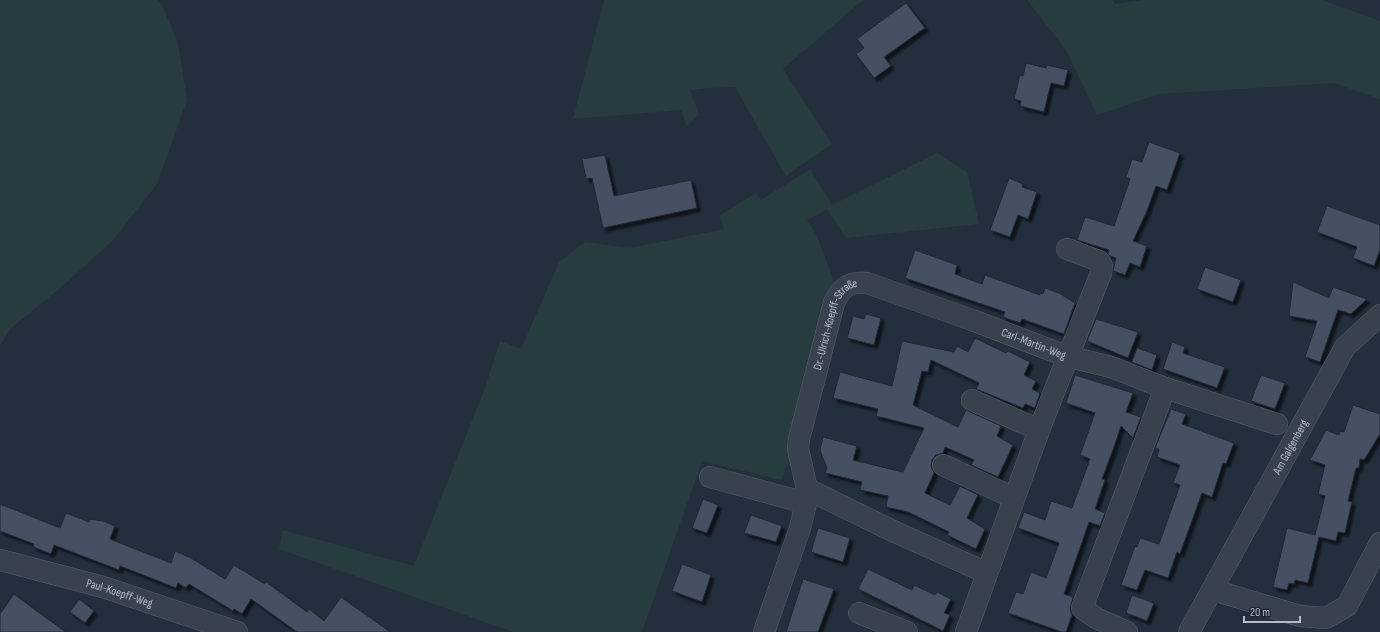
<svg xmlns="http://www.w3.org/2000/svg" width="1380" height="632" viewBox="0 0 1380 632" font-family="'Sofia Sans Condensed',sans-serif">
<style>
.green{fill:#263c3f}
.building{fill:#455162;stroke:#1f2835;filter:url(#shadow)}
.lines{fill:none;stroke-linecap:round;stroke-linejoin:round}
.street-casing{stroke:#565f6c;stroke-width:22}
.street{stroke:#38414e;stroke-width:21}
.labels{text-anchor:middle;stroke-width:3.5;stroke-linejoin:round;paint-order:stroke}
.street-label{font-size:12px;fill:#b4bcc9;stroke:#1d2633}
</style>
<defs>
<filter id="shadow"><feDropShadow dx="3.5" dy="3.5" stdDeviation="1" flood-color="#0009"/></filter>
</defs>
<rect width="100%" height="100%" fill="#242f3e"/>
<g class="green">
<path d="M 0,0 L 158,0 L 162,5 L 178,43 L 187,100 L 157,184 L 113,240 L 66,283 L 10,329 L 0,346 Z"/>
<path d="M 604,0 L 863,0 L 783,69 L 832,144 L 786,176 L 735,87 L 710,88 L 690,90 L 699,114 L 687,127 L 681,110 L 573,119 Z"/>
<path d="M 1027,0 L 1112,0 L 1115,4 L 1142,0 L 1322,0 L 1380,21 L 1380,99 L 1334,83 L 1159,94 L 1097,115 L 1066,50 Z"/>
<path d="M 937,153 L 967,172 L 979,224 L 846,238 L 827,209 L 807,220 L 816,234 L 835,284 L 829,293 L 801,386 L 788,445 L 793,462 L 786,467 L 781,480 L 702,461 L 642,632 L 513,632 L 279,549 L 283,530 L 414,566 L 485,388 L 500,341 L 521,349 L 559,262 L 585,242 L 630,248 L 724,229 L 720,215 L 756,193 L 761,200 L 810,169 L 832,205 Z"/>
</g>
<g class="building">
<path d="M 906,3 L 925,28 L 884,57 L 891,66 L 874,78 L 856,54 L 864,48 L 857,39 Z"/>
<path d="M 1026,63 L 1046,68 L 1047,65 L 1068,70 L 1064,86 L 1051,83 L 1044,112 L 1020,106 L 1021,101 L 1014,99 L 1020,75 L 1023,76 Z"/>
<path d="M 1149,142 L 1180,153 L 1167,190 L 1156,186 L 1147,211 L 1133,241 L 1147,246 L 1140,267 L 1130,263 L 1125,275 L 1113,271 L 1116,258 L 1110,256 L 1108,254 L 1109,250 L 1077,240 L 1085,217 L 1114,226 L 1130,179 L 1126,177 L 1132,159 L 1142,162 Z"/>
<path d="M 605,155 L 614,196 L 691,180 L 697,208 L 603,228 L 592,178 L 586,179 L 582,159 Z"/>
<path d="M 1009,178 L 1023,184 L 1022,187 L 1037,192 L 1028,219 L 1018,215 L 1010,237 L 990,230 Z"/>
<path d="M 1327,206 L 1380,225 L 1380,250 L 1374,266 L 1353,258 L 1357,247 L 1317,232 Z"/>
<path d="M 915,250 L 957,265 L 955,274 L 982,284 L 985,275 L 1040,295 L 1040,293 L 1043,294 L 1045,288 L 1059,293 L 1075,303 L 1064,334 L 1022,319 L 1020,323 L 1003,317 L 1005,312 L 905,278 Z"/>
<path d="M 1205,267 L 1241,280 L 1233,302 L 1197,289 Z"/>
<path d="M 1293,282 L 1329,298 L 1333,287 L 1367,299 L 1351,314 L 1338,310 L 1320,362 L 1305,357 L 1317,321 L 1289,316 Z"/>
<path d="M 866,314 L 881,318 L 874,345 L 847,338 L 853,316 L 864,319 Z"/>
<path d="M 1096,319 L 1138,332 L 1128,358 L 1087,341 Z"/>
<path d="M 975,338 L 1006,353 L 1008,351 L 1030,362 L 1024,375 L 1036,381 L 1032,389 L 1040,393 L 1035,408 L 1025,404 L 1023,408 L 976,389 L 979,383 L 931,360 L 928,372 L 922,371 L 913,405 L 958,427 L 966,410 L 1001,426 L 997,436 L 1013,445 L 998,477 L 971,465 L 974,460 L 945,447 L 943,453 L 936,455 L 932,460 L 931,466 L 934,473 L 925,493 L 950,505 L 960,486 L 978,495 L 967,518 L 985,529 L 976,549 L 947,535 L 949,532 L 908,512 L 886,507 L 888,496 L 860,490 L 862,482 L 825,473 L 827,468 L 820,450 L 823,437 L 857,446 L 853,460 L 903,472 L 924,428 L 876,416 L 878,409 L 833,398 L 840,372 L 892,386 L 902,341 L 954,352 L 957,346 L 968,352 Z"/>
<path d="M 1172,342 L 1185,347 L 1183,353 L 1225,367 L 1217,388 L 1163,369 Z"/>
<path d="M 1137,348 L 1157,355 L 1152,370 L 1132,362 Z"/>
<path d="M 1075,375 L 1133,393 L 1126,412 L 1141,417 L 1133,438 L 1121,426 L 1113,450 L 1102,479 L 1105,480 L 1095,509 L 1105,513 L 1100,526 L 1089,522 L 1064,594 L 1073,597 L 1070,609 L 1072,615 L 1066,632 L 1062,632 L 1008,613 L 1016,592 L 1023,594 L 1031,572 L 1046,578 L 1059,543 L 1018,528 L 1024,512 L 1045,520 L 1051,501 L 1072,508 L 1090,459 L 1080,455 L 1095,413 L 1066,403 Z"/>
<path d="M 1261,375 L 1285,383 L 1275,409 L 1251,401 Z"/>
<path d="M 1353,405 L 1380,414 L 1380,434 L 1364,460 L 1360,459 L 1359,468 L 1356,468 L 1348,501 L 1352,502 L 1345,533 L 1338,532 L 1336,541 L 1319,537 L 1308,583 L 1295,580 L 1294,584 L 1289,583 L 1287,590 L 1273,587 L 1287,528 L 1315,535 L 1325,496 L 1318,494 L 1325,465 L 1310,460 L 1326,430 L 1339,435 L 1340,431 L 1344,432 Z"/>
<path d="M 1171,409 L 1186,414 L 1182,424 L 1234,443 L 1226,464 L 1223,463 L 1212,497 L 1202,493 L 1180,554 L 1177,552 L 1168,578 L 1145,570 L 1137,590 L 1121,585 L 1135,546 L 1137,547 L 1140,538 L 1159,544 L 1180,485 L 1173,483 L 1180,465 L 1157,457 L 1159,449 L 1155,448 Z"/>
<path d="M 703,499 L 718,505 L 707,533 L 692,528 Z"/>
<path d="M 0,504 L 60,528 L 66,513 L 89,522 L 90,519 L 103,521 L 115,526 L 110,539 L 171,563 L 175,551 L 191,558 L 225,579 L 234,565 L 265,584 L 266,582 L 307,612 L 309,609 L 324,621 L 341,597 L 390,632 L 297,632 L 251,599 L 242,614 L 234,609 L 233,611 L 189,584 L 186,588 L 178,583 L 176,588 L 120,566 L 119,570 L 54,545 L 51,554 L 33,547 L 34,544 L 0,531 Z"/>
<path d="M 751,515 L 782,526 L 776,542 L 744,533 Z"/>
<path d="M 818,528 L 850,538 L 843,562 L 811,552 Z"/>
<path d="M 682,564 L 711,575 L 702,602 L 672,591 Z"/>
<path d="M 868,569 L 912,590 L 914,585 L 935,595 L 937,592 L 951,599 L 944,613 L 950,615 L 943,631 L 858,589 Z"/>
<path d="M 803,579 L 834,589 L 818,632 L 786,632 Z"/>
<path d="M 14,594 L 34,609 L 66,632 L 0,632 L 0,614 Z"/>
<path d="M 1132,595 L 1154,603 L 1147,621 L 1126,613 Z"/>
<path d="M 79,599 L 94,611 L 85,623 L 70,612 Z"/>
</g>
<g class="lines">
<g class="street-casing">
<g id="street">
<path d="M 972,400 L 1039,430"/>
<path d="M 943,465 L 1014,498"/>
<path d="M 710,477 L 806,503"/>
<path d="M 807,489 L 895,532 L 987,573"/>
<path id="s1" d="M 0,560 L 103,587 L 237,632"/>
<path d="M 1213,590 L 1300,616 L 1326,618 L 1347,606 L 1380,543"/>
<path d="M 859,613 L 907,632"/>
<path id="s2" d="M 764,632 L 800,528 L 806,503 L 807,489 L 798,449 L 799,439 L 834,303 C 841,287 850,281 867,283 L 972,320 L 1066,356 L 1111,367 L 1165,388 L 1277,424"/>
<path d="M 966,632 L 1039,430 L 1101,273 L 1102,266 L 1099,261 L 1067,249"/>
<path d="M 1127,632 L 1096,618 L 1082,608 L 1165,388"/>
<path id="s3" d="M 1189,632 L 1345,347 L 1380,315"/>
</g>
</g>
<use href="#street" class="street"/>
</g>
<g class="labels">
<g class="street-label">
<text dy="4" stroke="none"><textPath href="#s2" startOffset="323">Dr.-Ulrich-Koepff-Straße</textPath></text>
<text dy="4" stroke="none"><textPath href="#s2" startOffset="561">Carl-Martin-Weg</textPath></text>
<text dy="4" stroke="none"><textPath href="#s3" startOffset="211">Am Galgenberg</textPath></text>
<text dy="4" stroke="none"><textPath href="#s1" startOffset="124">Paul-Koepff-Weg</textPath></text>
</g>
</g>
<path d="M1244 616v6h56v-6" fill="none" stroke="#b4bcc9" stroke-width="2"/>
<text x="1250" y="616" font-size="12" fill="#b4bcc9" stroke="#1d2633" stroke-width="3" paint-order="stroke">20 m</text>
</svg>
